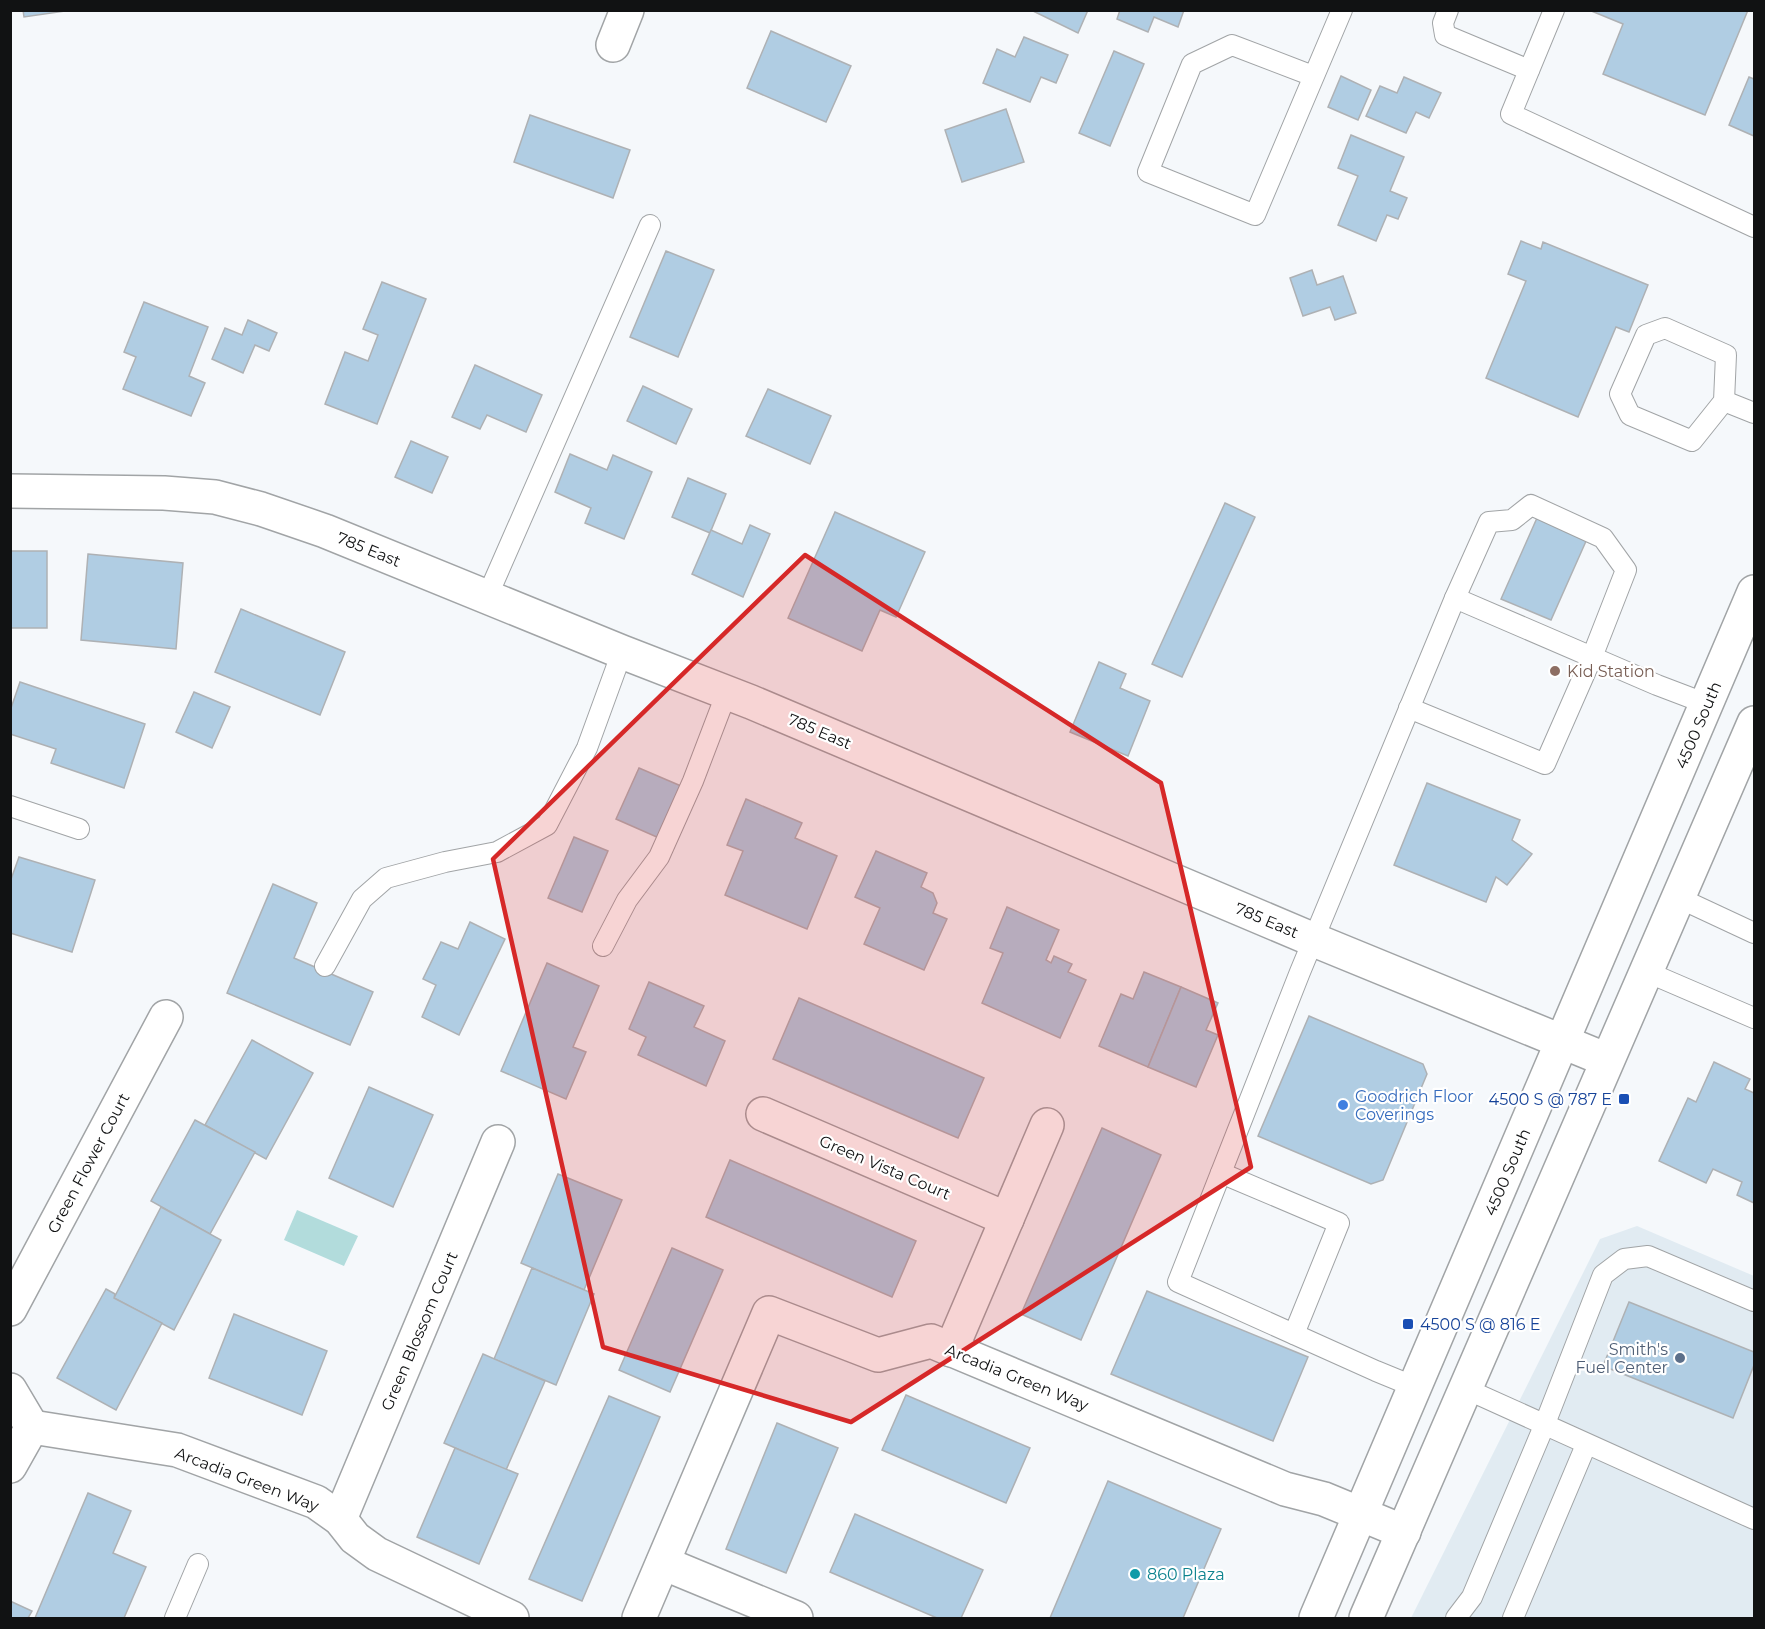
<svg xmlns="http://www.w3.org/2000/svg" width="1765" height="1629" viewBox="0 0 1765 1629" font-family="Montserrat,sans-serif">
<style>
.built{fill:#e1ebf2}
.water{fill:#b2dcdc}
.building{fill:#b0cde3;stroke:#aeb1b4;stroke-width:1.5}
.lines{fill:none;stroke-linecap:round;stroke-linejoin:round}
.lane-casing{stroke:#a1a4a6;stroke-width:22}
.street-casing{stroke:#a1a4a6;stroke-width:36}
.secondary-casing{stroke:#a1a4a6;stroke-width:36}
.lane{stroke:#fff;stroke-width:20}
.street{stroke:#fff;stroke-width:33}
.secondary{stroke:#fff;stroke-width:33}
.marked{fill:#d62828;fill-opacity:0.2;stroke:#d62828;stroke-width:4.5;stroke-linejoin:round}
.education-dot{fill:#8d6e63;stroke:#fff;stroke-width:2}
.transit-dot{fill:#1a4fb4;stroke:#fff;stroke-width:2}
.shop-dot{fill:#3f7fe0;stroke:#fff;stroke-width:2}
.service-dot{fill:#5c6f8a;stroke:#fff;stroke-width:2}
.culture-dot{fill:#0f9aa8;stroke:#fff;stroke-width:2}
.labels{text-anchor:middle;stroke-width:4.5;stroke-linejoin:round;paint-order:stroke}
.street-label{font-size:16px;fill:#111213;stroke:#fff}
.education-label{font-size:16px;fill:#785e54;stroke:#fff;text-anchor:start}
.shop-label{font-size:16px;fill:#366cbe;stroke:#fff;text-anchor:start}
.transit-label{font-size:16px;fill:#164399;stroke:#fff;text-anchor:end}
.service-label{font-size:16px;fill:#4e5e75;stroke:#fff;text-anchor:end}
.culture-label{font-size:16px;fill:#0d838f;stroke:#fff;text-anchor:start}
</style>
<rect width="100%" height="100%" fill="#f5f8fb"/>
<path class="built" d="M 1637,1226 L 1754,1276 L 1754,1618 L 1411,1618 L 1600,1239 Z"/>
<path class="water" d="M 297,1210 L 358,1236 L 344,1266 L 284,1240 Z"/>
<g class="building">
<path d="M 23,10 L 72,10 L 24,17 Z"/>
<path d="M 1031,10 L 1088,10 L 1078,33 Z"/>
<path d="M 1120,10 L 1184,10 L 1178,27 L 1154,17 L 1148,32 L 1117,19 Z"/>
<path d="M 1589,10 L 1748,10 L 1705,115 L 1603,74 L 1623,24 Z"/>
<path d="M 771,31 L 851,66 L 826,122 L 747,88 Z"/>
<path d="M 1024,37 L 1068,55 L 1056,83 L 1041,77 L 1030,102 L 983,83 L 997,49 L 1015,57 Z"/>
<path d="M 1114,51 L 1144,64 L 1110,146 L 1079,133 Z"/>
<path d="M 1341,76 L 1371,90 L 1358,120 L 1328,107 Z"/>
<path d="M 1404,77 L 1441,93 L 1429,118 L 1416,112 L 1406,133 L 1366,116 L 1380,86 L 1397,93 Z"/>
<path d="M 1749,77 L 1754,79 L 1754,136 L 1729,125 Z"/>
<path d="M 1006,109 L 1024,162 L 962,182 L 945,130 Z"/>
<path d="M 530,115 L 630,150 L 613,198 L 514,162 Z"/>
<path d="M 1351,135 L 1404,157 L 1390,191 L 1407,198 L 1398,219 L 1387,215 L 1376,241 L 1338,225 L 1358,176 L 1338,168 Z"/>
<path d="M 1521,241 L 1541,249 L 1543,242 L 1648,285 L 1629,332 L 1616,327 L 1578,417 L 1486,378 L 1526,281 L 1508,274 Z"/>
<path d="M 666,251 L 714,270 L 678,357 L 630,337 Z"/>
<path d="M 1312,270 L 1317,285 L 1343,276 L 1356,313 L 1335,320 L 1330,307 L 1303,316 L 1290,278 Z"/>
<path d="M 382,282 L 426,299 L 377,424 L 325,404 L 345,352 L 368,361 L 378,335 L 363,329 Z"/>
<path d="M 144,302 L 208,327 L 189,376 L 205,383 L 191,416 L 123,389 L 136,357 L 124,352 Z"/>
<path d="M 248,320 L 277,333 L 269,351 L 255,345 L 243,373 L 212,359 L 225,328 L 242,335 Z"/>
<path d="M 475,365 L 542,395 L 526,432 L 487,415 L 480,429 L 452,417 Z"/>
<path d="M 643,386 L 692,409 L 676,444 L 627,421 Z"/>
<path d="M 768,389 L 831,416 L 810,464 L 746,436 Z"/>
<path d="M 411,441 L 448,457 L 432,493 L 395,477 Z"/>
<path d="M 570,454 L 607,470 L 613,455 L 652,472 L 624,539 L 585,523 L 591,508 L 555,492 Z"/>
<path d="M 688,478 L 726,494 L 710,533 L 672,517 Z"/>
<path d="M 1225,503 L 1255,517 L 1182,677 L 1152,664 Z"/>
<path d="M 835,512 L 925,552 L 896,617 L 880,610 L 862,651 L 788,618 Z"/>
<path d="M 1537,518 L 1587,539 L 1551,620 L 1501,599 Z"/>
<path d="M 750,525 L 770,534 L 743,597 L 692,574 L 711,530 L 742,544 Z"/>
<rect x="10" y="551" width="37" height="77"/>
<path d="M 88,554 L 183,563 L 176,649 L 81,640 Z"/>
<path d="M 241,609 L 345,652 L 320,715 L 215,672 Z"/>
<path d="M 1099,662 L 1126,674 L 1120,688 L 1150,701 L 1128,756 L 1070,732 Z"/>
<path d="M 20,682 L 145,724 L 124,788 L 51,763 L 56,749 L 10,734 L 10,711 Z"/>
<path d="M 194,692 L 230,707 L 212,748 L 176,732 Z"/>
<path d="M 639,768 L 681,786 L 659,838 L 616,819 Z"/>
<path d="M 1427,783 L 1520,820 L 1512,840 L 1532,854 L 1507,885 L 1496,877 L 1486,902 L 1394,865 Z"/>
<path d="M 746,799 L 802,823 L 795,838 L 837,856 L 807,929 L 725,895 L 743,851 L 727,845 Z"/>
<path d="M 574,837 L 608,851 L 582,912 L 548,898 Z"/>
<path d="M 876,851 L 927,873 L 921,887 L 933,893 L 937,903 L 933,913 L 947,919 L 924,970 L 864,944 L 880,908 L 855,897 Z"/>
<path d="M 19,857 L 95,880 L 72,952 L 10,933 L 10,882 Z"/>
<path d="M 273,884 L 317,903 L 294,958 L 373,992 L 350,1045 L 227,993 Z"/>
<path d="M 1007,907 L 1059,930 L 1046,960 L 1051,963 L 1054,956 L 1072,964 L 1068,972 L 1086,980 L 1060,1038 L 982,1003 L 1003,953 L 990,948 Z"/>
<path d="M 470,922 L 505,939 L 459,1035 L 422,1017 L 436,985 L 423,979 L 441,942 L 458,949 Z"/>
<path d="M 547,963 L 599,986 L 573,1047 L 586,1052 L 566,1099 L 501,1071 Z"/>
<path d="M 1144,972 L 1181,987 L 1148,1067 L 1099,1046 L 1121,994 L 1133,999 Z"/>
<path d="M 649,982 L 704,1006 L 694,1027 L 725,1041 L 706,1086 L 638,1055 L 646,1037 L 629,1029 Z"/>
<path d="M 1181,987 L 1218,1003 L 1206,1030 L 1218,1035 L 1196,1087 L 1148,1067 Z"/>
<path d="M 799,998 L 984,1078 L 958,1138 L 773,1059 Z"/>
<path d="M 1309,1016 L 1423,1064 L 1427,1074 L 1383,1180 L 1371,1184 L 1258,1136 Z"/>
<path d="M 252,1040 L 313,1073 L 266,1159 L 205,1125 Z"/>
<path d="M 1714,1062 L 1750,1079 L 1745,1089 L 1754,1093 L 1754,1203 L 1737,1195 L 1742,1182 L 1713,1169 L 1706,1183 L 1659,1161 L 1688,1098 L 1696,1102 Z"/>
<path d="M 369,1087 L 433,1115 L 393,1207 L 329,1178 Z"/>
<path d="M 195,1120 L 255,1152 L 210,1234 L 151,1201 Z"/>
<path d="M 1102,1128 L 1161,1155 L 1081,1340 L 1021,1314 Z"/>
<path d="M 730,1160 L 916,1241 L 892,1297 L 706,1217 Z"/>
<path d="M 558,1174 L 622,1200 L 584,1290 L 521,1263 Z"/>
<path d="M 161,1207 L 221,1240 L 174,1330 L 114,1298 Z"/>
<path d="M 672,1248 L 723,1270 L 670,1392 L 619,1370 Z"/>
<path d="M 532,1268 L 594,1294 L 556,1385 L 494,1359 Z"/>
<path d="M 106,1289 L 115,1294 L 114,1298 L 162,1323 L 116,1410 L 57,1378 Z"/>
<path d="M 1147,1291 L 1308,1357 L 1273,1441 L 1111,1374 Z"/>
<path d="M 1629,1302 L 1754,1352 L 1754,1365 L 1733,1418 L 1603,1366 Z"/>
<path d="M 234,1314 L 327,1351 L 302,1415 L 209,1378 Z"/>
<path d="M 483,1354 L 545,1381 L 506,1470 L 444,1443 Z"/>
<path d="M 906,1395 L 1030,1448 L 1006,1503 L 882,1450 Z"/>
<path d="M 609,1396 L 660,1417 L 582,1601 L 529,1579 Z"/>
<path d="M 777,1423 L 838,1448 L 786,1573 L 726,1549 Z"/>
<path d="M 455,1448 L 518,1474 L 479,1564 L 417,1537 Z"/>
<path d="M 1108,1481 L 1221,1529 L 1183,1618 L 1050,1618 Z"/>
<path d="M 88,1493 L 131,1511 L 113,1553 L 146,1567 L 124,1618 L 35,1618 Z"/>
<path d="M 855,1514 L 983,1570 L 961,1618 L 937,1618 L 830,1572 Z"/>
<path d="M 10,1601 L 32,1611 L 28,1618 L 10,1618 Z"/>
</g>
<g class="lines">
<g class="lane-casing">
<g id="lane">
<path d="M 1448,10 L 1443,23 L 1445,35 L 1529,70"/>
<path d="M 1554,10 L 1511,114 L 1754,227"/>
<path d="M 1313,76 L 1232,45 L 1192,64 L 1148,172 L 1255,215 L 1342,10"/>
<path d="M 1665,328 L 1726,355 L 1724,401 L 1692,441 L 1630,415 L 1620,394 L 1646,335 Z"/>
<path d="M 1724,401 L 1754,413"/>
<path d="M 487,597 L 650,225"/>
<path d="M 1409,708 L 1545,764 L 1592,657 L 1626,570 L 1603,538 L 1531,505 L 1512,520 L 1489,522 L 1455,598"/>
<path d="M 10,806 L 79,829"/>
<path d="M 1679,898 L 1754,933"/>
<path d="M 603,946 L 627,900 L 659,857 L 693,781 L 727,692"/>
<path d="M 325,966 L 362,899 L 386,878 L 445,862 L 497,852 L 547,825 L 587,748 L 622,652"/>
<path d="M 1647,972 L 1754,1018"/>
<path d="M 1221,1173 L 1339,1223 L 1294,1334"/>
<path d="M 1415,1387 L 1376,1371 L 1178,1282 L 1300,972 L 1455,598 L 1657,685 L 1707,704"/>
<path d="M 1466,1389 L 1754,1519"/>
<path d="M 175,1618 L 198,1564"/>
<path d="M 1456,1618 L 1472,1597 L 1544,1426 L 1603,1275 L 1624,1259 L 1648,1256 L 1754,1301"/>
<path d="M 1513,1618 L 1586,1445"/>
</g>
</g>
<g class="street-casing">
<g id="street">
<path d="M 613,45 L 627,10"/>
<path d="M 10,491 L 164,493 L 215,497 L 261,509 L 325,531 L 622,652 L 751,702 L 1314,940 L 1607,1060"/>
<path d="M 763,1114 L 1007,1219"/>
<path d="M 10,1309 L 166,1017"/>
<path d="M 951,1350 L 1047,1125"/>
<path d="M 10,1390 L 32,1427"/>
<path d="M 32,1427 L 177,1450 L 316,1502 L 340,1519 L 355,1538 L 377,1554 L 512,1618"/>
<path d="M 10,1466 L 32,1427"/>
<path d="M 340,1519 L 498,1142"/>
<path d="M 663,1563 L 796,1618"/>
<path d="M 639,1618 L 769,1313 L 878,1355 L 931,1341 L 1285,1489 L 1324,1499 L 1404,1532"/>
</g>
</g>
<g class="secondary-casing">
<g id="secondary">
<path d="M 1316,1618 L 1754,592"/>
<path d="M 1366,1618 L 1754,723"/>
</g>
</g>
<use href="#lane" class="lane"/>
<use href="#street" class="street"/>
<use href="#secondary" class="secondary"/>
</g>
<path class="marked" d="M 805,555 L 1161,783 L 1251,1167 L 851,1422 L 603,1347 L 493,859 Z"/>
<circle class="education-dot" cx="1555" cy="671" r="6"/>
<g class="transit-dot">
<rect x="1618" y="1093" width="12" height="12" rx="3"/>
<rect x="1402" y="1318" width="12" height="12" rx="3"/>
</g>
<circle class="shop-dot" cx="1343" cy="1105" r="6"/>
<circle class="service-dot" cx="1680" cy="1358" r="6"/>
<circle class="culture-dot" cx="1135" cy="1574" r="6"/>
<g class="labels">
<g class="street-label">
<text transform="translate(369 549) rotate(22)" y="6">785 East</text>
<text transform="translate(1698 725) rotate(-67)" y="6">4500 South</text>
<text transform="translate(820 731) rotate(23)" y="6">785 East</text>
<text transform="translate(1267 920) rotate(23)" y="6">785 East</text>
<text transform="translate(88 1163) rotate(-62)" y="6">Green Flower Court</text>
<text transform="translate(885 1167) rotate(23)" y="6">Green Vista Court</text>
<text transform="translate(1507 1172) rotate(-67)" y="6">4500 South</text>
<text transform="translate(419 1331) rotate(-67)" y="6">Green Blossom Court</text>
<text transform="translate(1017 1377) rotate(22)" y="6">Arcadia Green Way</text>
<text transform="translate(247 1479) rotate(21)" y="6">Arcadia Green Way</text>
</g>
<g class="education-label">
<text x="1567" y="677">Kid Station</text>
</g>
<g class="shop-label">
<text x="1355" y="1102">Goodrich Floor<tspan x="1355" dy="18">Coverings</tspan></text>
</g>
<g class="transit-label">
<text x="1612" y="1105">4500 S @ 787 E</text>
<text x="1420" y="1330" text-anchor="start">4500 S @ 816 E</text>
</g>
<g class="service-label">
<text x="1668" y="1355">Smith's<tspan x="1668" dy="18">Fuel Center</tspan></text>
</g>
<g class="culture-label">
<text x="1147" y="1580">860 Plaza</text>
</g>
</g>
<rect width="1765" height="1629" fill="none" stroke="#111213" stroke-width="24"/>
</svg>
